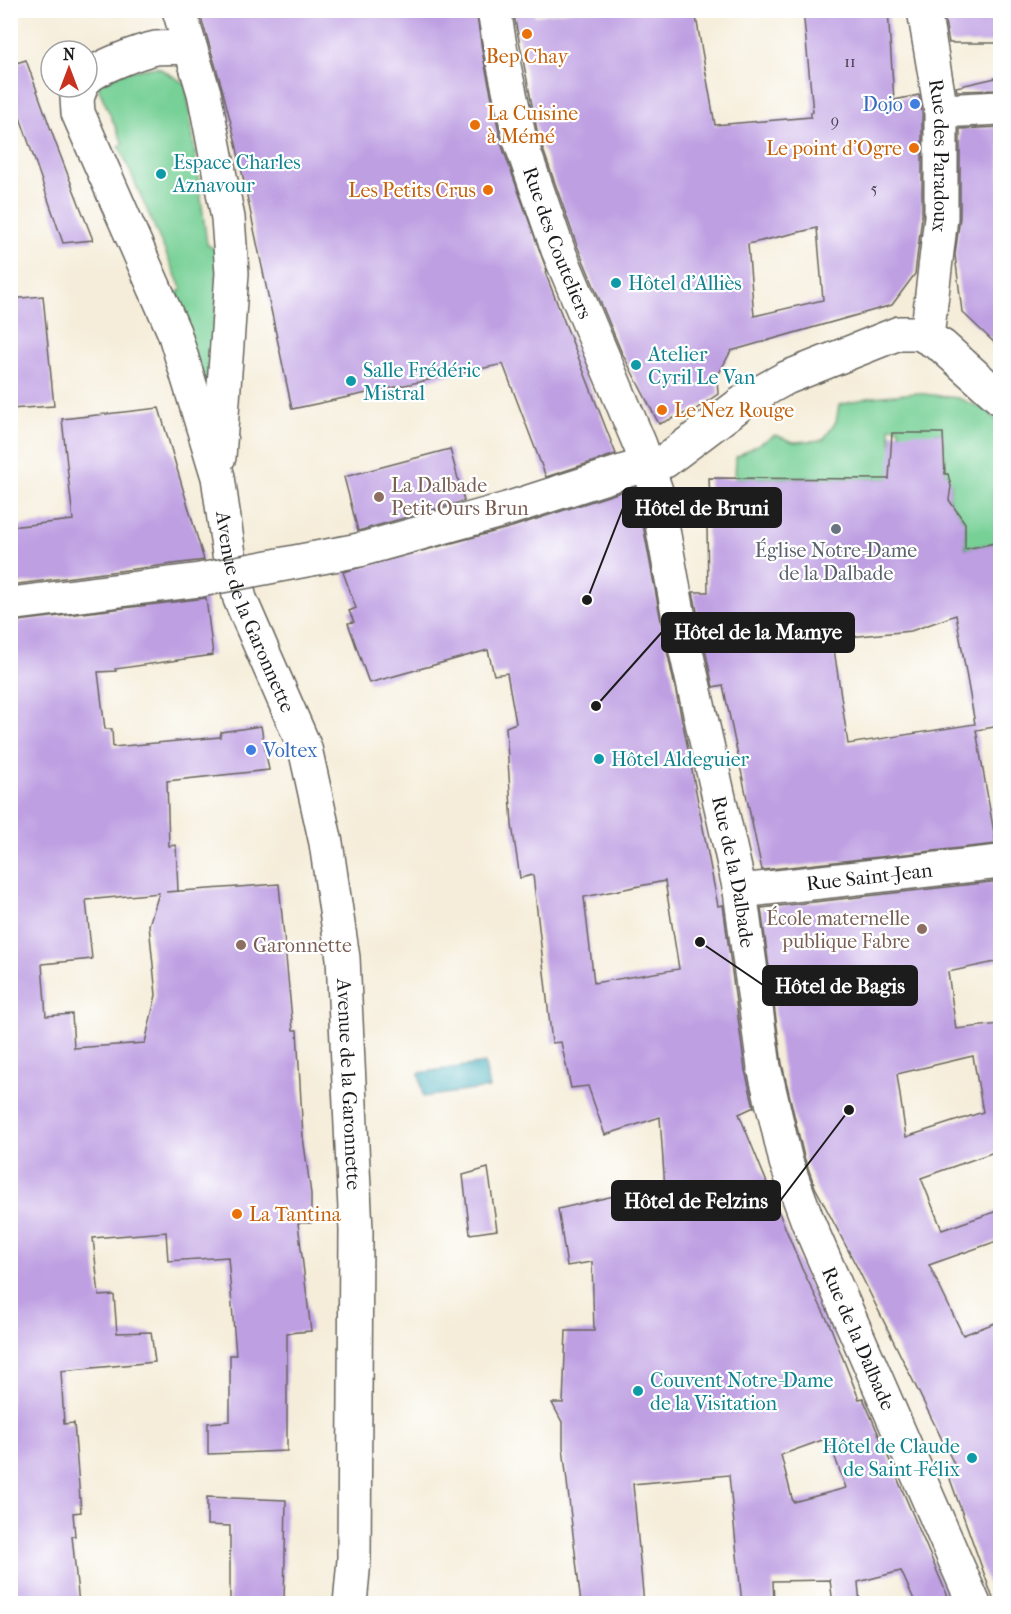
<svg xmlns="http://www.w3.org/2000/svg" width="1011" height="1614" viewBox="0 0 1011 1614" font-family="'IM FELL French Canon',serif">
<style>
.green{fill:#77d096;stroke:#4a7659;stroke-width:1.5}
.water{fill:#3babb8;stroke:#2c646a;stroke-width:1.5}
.building{fill:#be9fe2;fill-rule:evenodd}
.lines{fill:none;stroke-linecap:round;stroke-linejoin:round}
.minor-casing{stroke:#68655e;stroke-width:36}
.minor{stroke:#fff;stroke-width:33}
.minor-bridge-casing{stroke:#68655e;stroke-width:36;stroke-linecap:butt}
.minor-bridge{stroke:#fff;stroke-width:33}
.food-dot{fill:#e8710a;stroke:#fff;stroke-width:2}
.shop-dot{fill:#3f7fe0;stroke:#fff;stroke-width:2}
.culture-dot{fill:#0f9aa8;stroke:#fff;stroke-width:2}
.education-dot{fill:#8d6e63;stroke:#fff;stroke-width:2}
.worship-dot{fill:#6b7280;stroke:#fff;stroke-width:2}
.labels{text-anchor:middle;stroke-width:4.5;stroke-linejoin:round;paint-order:stroke}
.number-label{font-size:16px;fill:#443d4e}
.food-label{font-size:20px;fill:#c56008;stroke:#fff;text-anchor:start}
.shop-label{font-size:20px;fill:#366cbe;stroke:#fff;text-anchor:end}
.street-label{font-size:20px;fill:#1c1c1c;stroke:#fff}
.culture-label{font-size:20px;fill:#0d838f;stroke:#fff;text-anchor:start}
.education-label{font-size:20px;fill:#785e54;stroke:#fff;text-anchor:start}
.worship-label{font-size:20px;fill:#5b616d;stroke:#fff}
.leader{fill:none;stroke:#1c1c1c;stroke-width:2}
.callout-dot{fill:#1c1c1c;stroke:#fff;stroke-width:2}
.callout{fill:#1c1c1c;stroke:#1c1c1c;stroke-width:2}
.callout-label{font-size:21px;text-anchor:middle;font-weight:bold;fill:#fff}
</style>
<rect width="100%" height="100%" fill="#fff"/>
<filter id="ink" filterUnits="userSpaceOnUse"><feTurbulence type="fractalNoise" baseFrequency=".0167" numOctaves="2"/><feDisplacementMap in="SourceGraphic" scale="12" xChannelSelector="R" yChannelSelector="G"/><feConvolveMatrix kernelMatrix="1 2 1 2 8 2 1 2 1" color-interpolation-filters="sRGB"/></filter>
<filter id="wash" filterUnits="userSpaceOnUse"><feTurbulence type="fractalNoise" baseFrequency=".008" numOctaves="4" result="noise"/><feDisplacementMap in="SourceGraphic" scale="24" xChannelSelector="R" yChannelSelector="G"/><feGaussianBlur stdDeviation="1.35" result="paint"/><feColorMatrix in="noise" values="0 0 0 0 0 0 0 0 0 0 0 0 0 0 0 0 0 1.4 0 .05"/><feComposite in="paint" operator="in"/></filter>
<g filter="url(#wash)">
<rect width="100%" height="100%" fill="#f5edd9"/>
<g class="green">
<path d="M 157,67 L 186,84 L 207,244 L 217,251 L 214,401 L 168,296 L 182,290 L 119,146 L 123,144 L 97,85 L 124,72 Z"/>
<path d="M 916,393 L 958,398 L 989,411 L 1000,425 L 1000,542 L 965,549 L 965,523 L 949,500 L 951,486 L 948,475 L 945,474 L 942,433 L 935,433 L 934,438 L 900,434 L 899,428 L 890,427 L 893,462 L 890,479 L 735,478 L 736,457 L 775,435 L 794,442 L 823,440 L 836,422 L 839,405 L 872,397 Z"/>
</g>
<path class="water" d="M 485,1063 L 489,1088 L 423,1097 L 419,1073 Z"/>
<g id="blocks">
<g class="building">
<path d="M 199,10 L 476,10 L 483,56 L 502,146 L 547,271 L 545,272 L 616,454 L 546,477 L 503,364 L 292,409 L 235,139 L 222,88 Z"/>
<path d="M 513,10 L 534,10 L 535,16 L 578,10 L 695,11 L 715,125 L 811,117 L 811,112 L 813,112 L 803,10 L 888,10 L 894,100 L 919,95 L 922,113 L 922,216 L 915,274 L 892,305 L 731,351 L 717,377 L 718,394 L 696,409 L 659,424 L 621,351 L 576,243 L 538,135 ZM 817,228 L 823,300 L 754,316 L 748,244 Z"/>
<path d="M 943,11 L 1000,11 L 1000,43 L 949,43 Z"/>
<path d="M 26,60 L 56,144 L 93,240 L 63,243 L 10,88 L 10,65 Z"/>
<path d="M 1000,77 L 1000,90 L 957,91 L 956,87 Z"/>
<path d="M 1000,127 L 1000,348 L 962,312 L 955,255 L 960,217 L 960,129 Z"/>
<path d="M 43,296 L 54,406 L 10,409 L 10,299 Z"/>
<path d="M 159,408 L 204,560 L 10,585 L 10,527 L 73,520 L 62,419 Z"/>
<path d="M 892,433 L 943,433 L 945,474 L 948,474 L 951,486 L 949,500 L 965,523 L 965,549 L 1000,542 L 1000,726 L 976,730 L 996,844 L 762,870 L 723,685 L 713,687 L 693,592 L 708,592 L 707,525 L 707,501 L 710,501 L 709,478 L 889,479 ZM 956,615 L 975,724 L 848,744 L 833,642 L 839,641 L 839,638 L 911,631 Z"/>
<path d="M 450,449 L 464,501 L 358,531 L 344,477 Z"/>
<path d="M 630,489 L 632,490 L 644,530 L 663,632 L 685,734 L 718,906 L 723,905 L 745,1070 L 754,1107 L 739,1114 L 802,1269 L 829,1323 L 859,1399 L 863,1398 L 951,1604 L 916,1604 L 901,1571 L 858,1582 L 860,1604 L 833,1604 L 830,1580 L 773,1581 L 774,1604 L 742,1604 L 729,1475 L 633,1484 L 644,1604 L 581,1604 L 563,1447 L 563,1424 L 552,1403 L 563,1403 L 566,1331 L 594,1331 L 592,1262 L 567,1266 L 558,1209 L 635,1191 L 665,1189 L 660,1117 L 605,1135 L 588,1086 L 571,1088 L 561,1042 L 552,1043 L 533,875 L 520,878 L 512,825 L 506,727 L 516,723 L 507,673 L 494,675 L 488,650 L 369,683 L 348,623 L 354,622 L 349,611 L 356,608 L 343,572 L 512,527 ZM 665,881 L 679,969 L 594,983 L 584,897 ZM 828,1438 L 846,1488 L 793,1502 L 781,1455 Z"/>
<path d="M 206,598 L 213,655 L 115,669 L 116,671 L 98,672 L 105,729 L 112,729 L 113,747 L 220,737 L 221,732 L 261,726 L 269,770 L 167,781 L 169,846 L 176,845 L 178,891 L 166,892 L 279,884 L 293,1030 L 297,1030 L 303,1137 L 311,1194 L 311,1223 L 298,1223 L 311,1331 L 287,1333 L 287,1451 L 208,1454 L 208,1423 L 230,1421 L 230,1355 L 236,1355 L 228,1257 L 168,1261 L 166,1232 L 93,1238 L 99,1296 L 114,1295 L 117,1333 L 151,1332 L 155,1362 L 61,1371 L 64,1424 L 74,1423 L 81,1512 L 73,1513 L 75,1536 L 72,1536 L 79,1604 L 10,1604 L 10,622 ZM 159,893 L 149,925 L 156,995 L 145,1043 L 74,1048 L 72,1014 L 46,1016 L 42,964 L 92,959 L 86,900 Z"/>
<path d="M 1000,881 L 1000,961 L 948,972 L 956,1029 L 1000,1024 L 1000,1150 L 921,1178 L 942,1230 L 1000,1210 L 1000,1240 L 929,1265 L 963,1335 L 1000,1321 L 1000,1604 L 995,1604 L 946,1468 L 954,1464 L 858,1269 L 815,1187 L 804,1157 L 782,1064 L 761,908 ZM 973,1056 L 983,1112 L 906,1137 L 897,1074 Z"/>
<path d="M 488,1168 L 497,1230 L 470,1234 L 463,1175 Z"/>
<path d="M 207,1497 L 286,1500 L 284,1604 L 230,1604 L 230,1526 L 207,1525 Z"/>
</g>
</g>
</g>
<g filter="url(#ink)">
<use href="#blocks" fill-opacity="0" stroke="#68655e" stroke-width="1.5"/>
<g class="lines">
<g class="minor-casing">
<g id="minor">
<path d="M 179,10 L 204,93 L 228,218 L 232,273 L 219,457"/>
<path id="s1" d="M 494,10 L 501,52 L 520,140 L 558,250 L 640,445 L 656,491 L 681,629 L 740,891 L 764,1067 L 786,1162 L 808,1222 L 974,1604"/>
<path id="s2" d="M 924,10 L 941,111 L 941,217 L 927,337"/>
<path d="M 87,78 C 98,67 140,51 156,48 C 167,47 179,48 190,47"/>
<path id="s3" d="M 81,87 L 77,98 L 78,113 L 174,332 L 218,477 L 229,554 L 240,599 L 305,748 L 326,843 L 343,958 L 356,1230 L 354,1560 L 350,1604"/>
<path d="M 941,111 L 1000,108"/>
<path d="M 359,550 L 507,509 L 628,470 L 665,461 L 746,400 L 786,378 L 899,333 L 919,333 L 942,346 L 1000,398"/>
<path d="M 10,604 L 200,580"/>
<path id="s4" d="M 740,891 L 1000,862"/>
</g>
</g>
<use href="#minor" class="minor"/>
<g class="minor-bridge-casing">
<path id="minor-bridge" d="M 200,580 L 359,550"/>
</g>
<use href="#minor-bridge" class="minor-bridge"/>
</g>
</g>
<g class="food-dot">
<circle cx="527" cy="34" r="6"/>
<circle cx="475" cy="125" r="6"/>
<circle cx="914" cy="148" r="6"/>
<circle cx="488" cy="190" r="6"/>
<circle cx="662" cy="410" r="6"/>
<circle cx="237" cy="1214" r="6"/>
</g>
<g class="shop-dot">
<circle cx="915" cy="104" r="6"/>
<circle cx="251" cy="750" r="6"/>
</g>
<g class="culture-dot">
<circle cx="161" cy="174" r="6"/>
<circle cx="616" cy="283" r="6"/>
<circle cx="636" cy="365" r="6"/>
<circle cx="351" cy="381" r="6"/>
<circle cx="599" cy="759" r="6"/>
<circle cx="638" cy="1391" r="6"/>
<circle cx="972" cy="1458" r="6"/>
</g>
<g class="education-dot">
<circle cx="379" cy="497" r="6"/>
<circle cx="922" cy="929" r="6"/>
<circle cx="241" cy="945" r="6"/>
</g>
<circle class="worship-dot" cx="836" cy="529" r="6"/>
<g class="labels">
<g class="number-label">
<text x="850" y="67">11</text>
<text x="835" y="126">9</text>
<text x="874" y="194">5</text>
</g>
<g class="food-label">
<text x="527" y="63" text-anchor="middle">Bep Chay</text>
<text x="487" y="120">La Cuisine<tspan x="487" dy="23">à Mémé</tspan></text>
<text x="902" y="155" text-anchor="end">Le point d'Ogre</text>
<text x="476" y="197" text-anchor="end">Les Petits Crus</text>
<text x="674" y="417">Le Nez Rouge</text>
<text x="249" y="1221">La Tantina</text>
</g>
<g class="shop-label">
<text x="903" y="111">Dojo</text>
<text x="263" y="757" text-anchor="start">Voltex</text>
</g>
<g class="street-label">
<text dy="7" stroke="none"><textPath href="#s2" startOffset="147">Rue des Paradoux</textPath></text>
<text dy="7" stroke="none"><textPath href="#s1" startOffset="242">Rue des Couteliers</textPath></text>
<text dy="7" stroke="none"><textPath href="#s3" startOffset="558">Avenue de la Garonnette</textPath></text>
<text dy="7" stroke="none"><textPath href="#s1" startOffset="898">Rue de la Dalbade</textPath></text>
<text dy="7" stroke="none"><textPath href="#s4" startOffset="130">Rue Saint-Jean</textPath></text>
<text dy="7" stroke="none"><textPath href="#s3" startOffset="1044">Avenue de la Garonnette</textPath></text>
<text dy="7" stroke="none"><textPath href="#s1" startOffset="1384">Rue de la Dalbade</textPath></text>
</g>
<g class="culture-label">
<text x="173" y="169">Espace Charles<tspan x="173" dy="23">Aznavour</tspan></text>
<text x="628" y="290">Hôtel d'Alliès</text>
<text x="648" y="361">Atelier<tspan x="648" dy="23">Cyril Le Van</tspan></text>
<text x="363" y="377">Salle Frédéric<tspan x="363" dy="23">Mistral</tspan></text>
<text x="611" y="766">Hôtel Aldeguier</text>
<text x="650" y="1387">Couvent Notre-Dame<tspan x="650" dy="23">de la Visitation</tspan></text>
<text x="960" y="1453" text-anchor="end">Hôtel de Claude<tspan x="960" dy="23">de Saint-Félix</tspan></text>
</g>
<g class="education-label">
<text x="391" y="492">La Dalbade<tspan x="391" dy="23">Petit Ours Brun</tspan></text>
<text x="910" y="925" text-anchor="end">École maternelle<tspan x="910" dy="23">publique Fabre</tspan></text>
<text x="253" y="952">Garonnette</text>
</g>
<g class="worship-label">
<text x="836" y="557">Église Notre-Dame<tspan x="836" dy="23">de la Dalbade</tspan></text>
</g>
</g>
<path class="leader" d="M587 600L623 508M596 706L662 632M700 942L763 985M849 1110L780 1201"/>
<g class="callout-dot">
<circle cx="587" cy="600" r="6"/>
<circle cx="596" cy="706" r="6"/>
<circle cx="700" cy="942" r="6"/>
<circle cx="849" cy="1110" r="6"/>
</g>
<g class="callout">
<rect x="623" y="488" width="158" height="39" rx="6"/>
<rect x="662" y="613" width="192" height="39" rx="6"/>
<rect x="763" y="966" width="154" height="39" rx="6"/>
<rect x="612" y="1181" width="168" height="39" rx="6"/>
</g>
<g class="callout-label">
<text x="702" y="515">Hôtel de Bruni</text>
<text x="758" y="639">Hôtel de la Mamye</text>
<text x="840" y="993">Hôtel de Bagis</text>
<text x="696" y="1208">Hôtel de Felzins</text>
</g>
<rect width="1011" height="1614" fill="none" stroke="#fff" stroke-width="36"/>
<g transform="translate(69 69)"><circle r="28" fill="#ffffff" stroke="#a4a4a4" stroke-width="1.5"/>
<path d="M0-4.5L10 22L0 15L-10 22Z" fill="#c8321e"/>
<text y="-9" font-size="16" font-weight="bold" text-anchor="middle" fill="#1c1c1c">N</text>
</g>
</svg>
